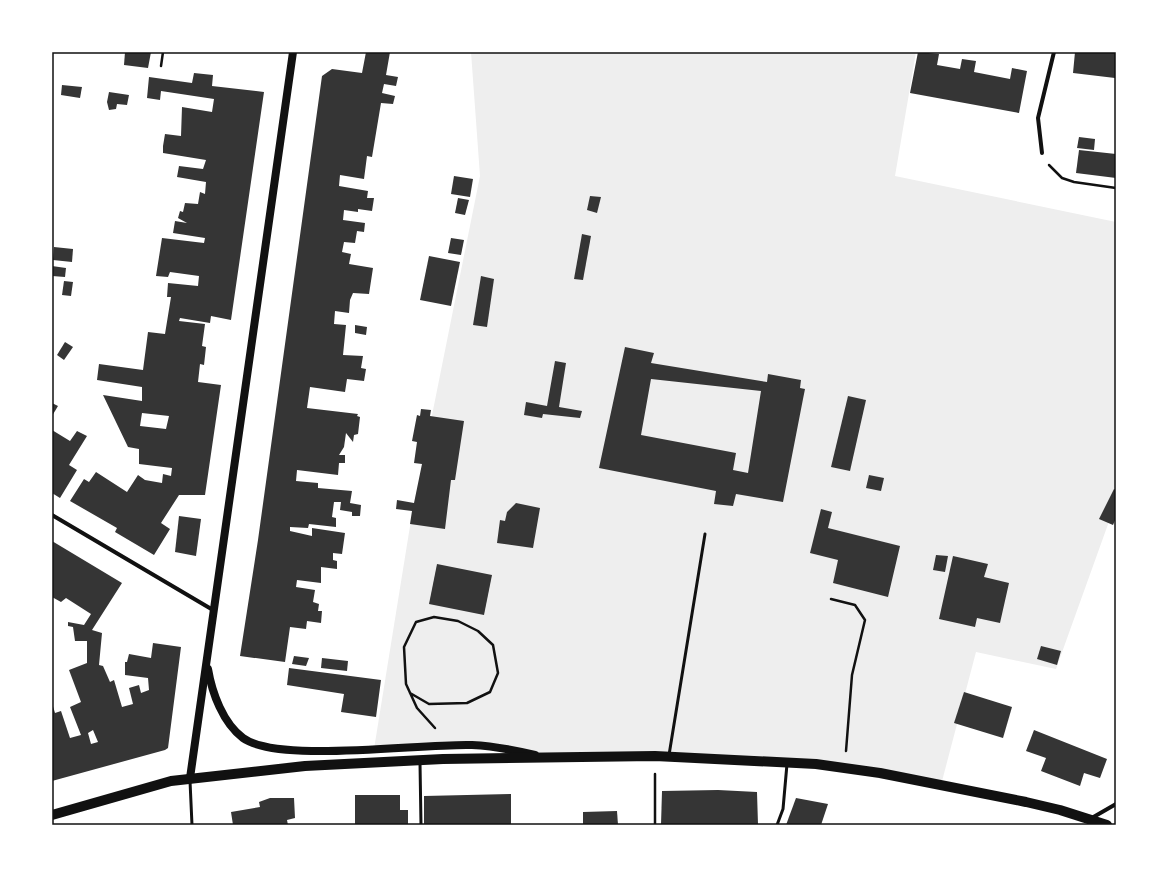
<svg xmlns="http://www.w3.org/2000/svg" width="1168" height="877" viewBox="0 0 1168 877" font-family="Manrope,sans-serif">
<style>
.green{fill:#eee}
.building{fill:#353535;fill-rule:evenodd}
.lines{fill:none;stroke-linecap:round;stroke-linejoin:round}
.path{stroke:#111;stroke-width:2.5}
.service{stroke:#111;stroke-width:3}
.minor{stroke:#111;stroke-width:4}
.secondary{stroke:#111;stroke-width:8}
.primary{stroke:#111;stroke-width:10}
.neatline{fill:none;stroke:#111;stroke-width:1.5}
</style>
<rect width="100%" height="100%" fill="#fff"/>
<path class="green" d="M 471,52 L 916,52 L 895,176 L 1116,222 L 1116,502 L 1056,669 L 976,652 L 941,785 L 816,764 L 545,758 L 502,747 L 374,749 L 411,520 L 480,176 Z"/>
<g class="building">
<path d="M 125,52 L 151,52 L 148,68 L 124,65 Z"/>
<path d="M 366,52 L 390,52 L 386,75 L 398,77 L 396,86 L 384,84 L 382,93 L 395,96 L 393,104 L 381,103 L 372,157 L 367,156 L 364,179 L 340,175 L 339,186 L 368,191 L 367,198 L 374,198 L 372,211 L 358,209 L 358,212 L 344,210 L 343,220 L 365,223 L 364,232 L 357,231 L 355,243 L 344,242 L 342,252 L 351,254 L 349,264 L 373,268 L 369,294 L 353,293 L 350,300 L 349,313 L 335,311 L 334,324 L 346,325 L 343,355 L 363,356 L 361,368 L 366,369 L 364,381 L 347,379 L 345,392 L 310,387 L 307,408 L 358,414 L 357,416 L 360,417 L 358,434 L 354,435 L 353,442 L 346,433 L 344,447 L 339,455 L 345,455 L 345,463 L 339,463 L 338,475 L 297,470 L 296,481 L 318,483 L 318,488 L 352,491 L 350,503 L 361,505 L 360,516 L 352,516 L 352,512 L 340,510 L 341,502 L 334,502 L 332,517 L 336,518 L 336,527 L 309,524 L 308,528 L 290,527 L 290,531 L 312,536 L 312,528 L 345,533 L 342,554 L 333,553 L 333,560 L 337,561 L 337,569 L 321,567 L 321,583 L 297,580 L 296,587 L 315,590 L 313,602 L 319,604 L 318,611 L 322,611 L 321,623 L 307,621 L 306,629 L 290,627 L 285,662 L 240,656 L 258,540 L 322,76 L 332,69 L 362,73 Z"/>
<path d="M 918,52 L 939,54 L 937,65 L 960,69 L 962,59 L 976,61 L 974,72 L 1010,79 L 1012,68 L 1027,71 L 1019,113 L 910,93 Z"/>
<path d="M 1075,52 L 1116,52 L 1116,84 L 1115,78 L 1073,73 Z"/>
<path d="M 194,73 L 213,75 L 212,86 L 264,92 L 231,320 L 211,316 L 210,323 L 180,318 L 179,321 L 205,324 L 202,346 L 206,347 L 204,365 L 200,364 L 198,382 L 221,385 L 205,495 L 179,495 L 161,523 L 170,529 L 154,555 L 115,532 L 117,528 L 70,501 L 84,479 L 89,482 L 96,472 L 127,492 L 138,475 L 145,480 L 162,483 L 163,474 L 171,476 L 172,468 L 139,464 L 139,449 L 128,447 L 103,395 L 142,401 L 142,387 L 97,380 L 99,364 L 143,370 L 148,332 L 165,334 L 171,297 L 167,297 L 168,283 L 198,286 L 199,276 L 170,272 L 168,277 L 156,276 L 162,238 L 204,243 L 205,238 L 173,233 L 175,221 L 187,223 L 178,218 L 180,211 L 183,212 L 185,203 L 198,204 L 200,192 L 205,194 L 206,182 L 177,177 L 179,166 L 203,169 L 206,160 L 163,153 L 163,146 L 165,134 L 181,136 L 182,107 L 212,112 L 214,99 L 161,91 L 160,100 L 147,98 L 149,77 L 192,83 ZM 142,413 L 169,416 L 166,429 L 140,426 Z"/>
<path d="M 62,85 L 82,87 L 80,98 L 61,95 Z"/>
<path d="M 109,92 L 129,95 L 127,105 L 117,104 L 116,109 L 109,110 L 107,102 Z"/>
<path d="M 1079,137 L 1095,139 L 1094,150 L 1077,148 Z"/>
<path d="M 1079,150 L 1116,154 L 1116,178 L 1076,173 Z"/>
<path d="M 454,176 L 473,179 L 470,197 L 451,194 Z"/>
<path d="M 590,196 L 601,197 L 597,213 L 587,210 Z"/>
<path d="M 458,198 L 469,200 L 465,215 L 455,213 Z"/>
<path d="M 582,234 L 591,236 L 583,280 L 574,279 Z"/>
<path d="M 451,238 L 464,240 L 461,255 L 448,253 Z"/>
<path d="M 54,247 L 73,249 L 72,262 L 53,260 Z"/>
<path d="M 429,256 L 460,262 L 451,306 L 420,300 Z"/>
<path d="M 52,266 L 66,268 L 65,277 L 52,276 Z"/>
<path d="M 481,276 L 494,279 L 487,327 L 473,325 Z"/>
<path d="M 64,281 L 73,282 L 71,296 L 62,295 Z"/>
<path d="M 355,325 L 367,327 L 366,335 L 355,333 Z"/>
<path d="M 65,342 L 73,347 L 64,360 L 57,355 Z"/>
<path d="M 625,347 L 654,353 L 651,363 L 767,382 L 768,374 L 801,380 L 800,388 L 805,389 L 803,399 L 783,502 L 736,494 L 733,506 L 714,504 L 716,491 L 599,468 ZM 651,379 L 761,391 L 748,473 L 733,470 L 736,453 L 641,435 Z"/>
<path d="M 555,361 L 566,363 L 559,407 L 582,411 L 580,418 L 543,414 L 542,418 L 524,415 L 526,402 L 547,406 Z"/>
<path d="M 848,396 L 866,400 L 850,471 L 831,467 Z"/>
<path d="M 52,403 L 58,406 L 52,416 Z"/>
<path d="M 421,409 L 431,410 L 430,416 L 464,421 L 455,480 L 451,480 L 445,529 L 410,524 L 412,511 L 396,509 L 397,500 L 414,503 L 422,464 L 414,463 L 417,442 L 412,441 L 417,415 L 420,416 Z"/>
<path d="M 52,430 L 70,441 L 77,431 L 87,436 L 69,465 L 77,470 L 60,498 L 52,493 Z"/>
<path d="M 869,475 L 884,478 L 881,491 L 866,488 Z"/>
<path d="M 1114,489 L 1116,490 L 1116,518 L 1113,525 L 1099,519 Z"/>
<path d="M 516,503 L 540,508 L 533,548 L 497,543 L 500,520 L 505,521 L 507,512 Z"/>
<path d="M 821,509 L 832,512 L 828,528 L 900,546 L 888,597 L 833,583 L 838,560 L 810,553 Z"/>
<path d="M 179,516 L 201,519 L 196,556 L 175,552 Z"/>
<path d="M 52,541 L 122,583 L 92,630 L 102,633 L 99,665 L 103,666 L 110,682 L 114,680 L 122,707 L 133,704 L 129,688 L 139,685 L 141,693 L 149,690 L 148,678 L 125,675 L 125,662 L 127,662 L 129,654 L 151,658 L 153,643 L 181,647 L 168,748 L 165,750 L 52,781 L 52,703 L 55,713 L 61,711 L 70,738 L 81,735 L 70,707 L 81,702 L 69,670 L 87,663 L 87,641 L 75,641 L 73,627 L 68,626 L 68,622 L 84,625 L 91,614 L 66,598 L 61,602 L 52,597 ZM 93,730 L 98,742 L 91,744 L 88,733 Z"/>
<path d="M 936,555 L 948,556 L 945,572 L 933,570 Z"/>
<path d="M 953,556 L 988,564 L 984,577 L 1009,583 L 1000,623 L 977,618 L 975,627 L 939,619 Z"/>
<path d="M 437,564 L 492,575 L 484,615 L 429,604 Z"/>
<path d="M 1041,646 L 1061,651 L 1057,665 L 1037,659 Z"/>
<path d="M 294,656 L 309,658 L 306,666 L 292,664 Z"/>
<path d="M 322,658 L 348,661 L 347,671 L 321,668 Z"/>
<path d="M 289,668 L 381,680 L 376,717 L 341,712 L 344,694 L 287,685 Z"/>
<path d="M 964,692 L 1012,707 L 1003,738 L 954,723 Z"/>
<path d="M 1034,730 L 1107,759 L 1100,778 L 1084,773 L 1080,786 L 1041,771 L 1046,758 L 1026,751 Z"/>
<path d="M 718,790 L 757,792 L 758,825 L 661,825 L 662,791 Z"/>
<path d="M 511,794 L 511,825 L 424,825 L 424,796 Z"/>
<path d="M 355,795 L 400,795 L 400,810 L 408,810 L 408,825 L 355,825 Z"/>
<path d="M 270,798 L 294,798 L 295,818 L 287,820 L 288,825 L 233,825 L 231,812 L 260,807 L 259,802 Z"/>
<path d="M 796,798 L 828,804 L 821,825 L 786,825 Z"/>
<path d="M 617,811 L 618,825 L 583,825 L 583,812 Z"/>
</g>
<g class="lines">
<g class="path">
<path d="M 161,66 L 163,52"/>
<path d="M 1049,165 L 1062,178 L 1074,182 L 1116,188"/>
<path d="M 831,599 L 855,605 L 865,620 L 852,675 L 846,751"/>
<path d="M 410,693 L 429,704 L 467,703 L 490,692 L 498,673 L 493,645 L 478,631 L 458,621 L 434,617 L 416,622 L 404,647 L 406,684 L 417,708 L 435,728"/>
<path d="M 655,774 L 655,825"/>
</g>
<g class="service">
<path d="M 669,755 L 705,534"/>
<path d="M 420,763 L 421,825"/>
<path d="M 190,781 L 192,825"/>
<path d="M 777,825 L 783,809 L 787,764"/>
</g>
<g class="minor">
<path d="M 1042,153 L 1038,118 L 1054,52"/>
<path d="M 52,515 L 213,610"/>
<path d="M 1090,819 L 1116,804"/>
</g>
<g class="secondary">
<path d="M 208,669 C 212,693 223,723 243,738 C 279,764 422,743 472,745 C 494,746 514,750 535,755"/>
<path d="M 190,778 L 293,52"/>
</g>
<path class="primary" d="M 52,815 L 171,781 L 305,766 L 443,759 L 655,756 L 816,764 L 880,773 L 1026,802 L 1060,810 L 1107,825"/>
</g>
<rect width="1168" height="877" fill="none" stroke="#ffffff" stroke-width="106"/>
<rect x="53" y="53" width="1062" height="771" class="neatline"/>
</svg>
